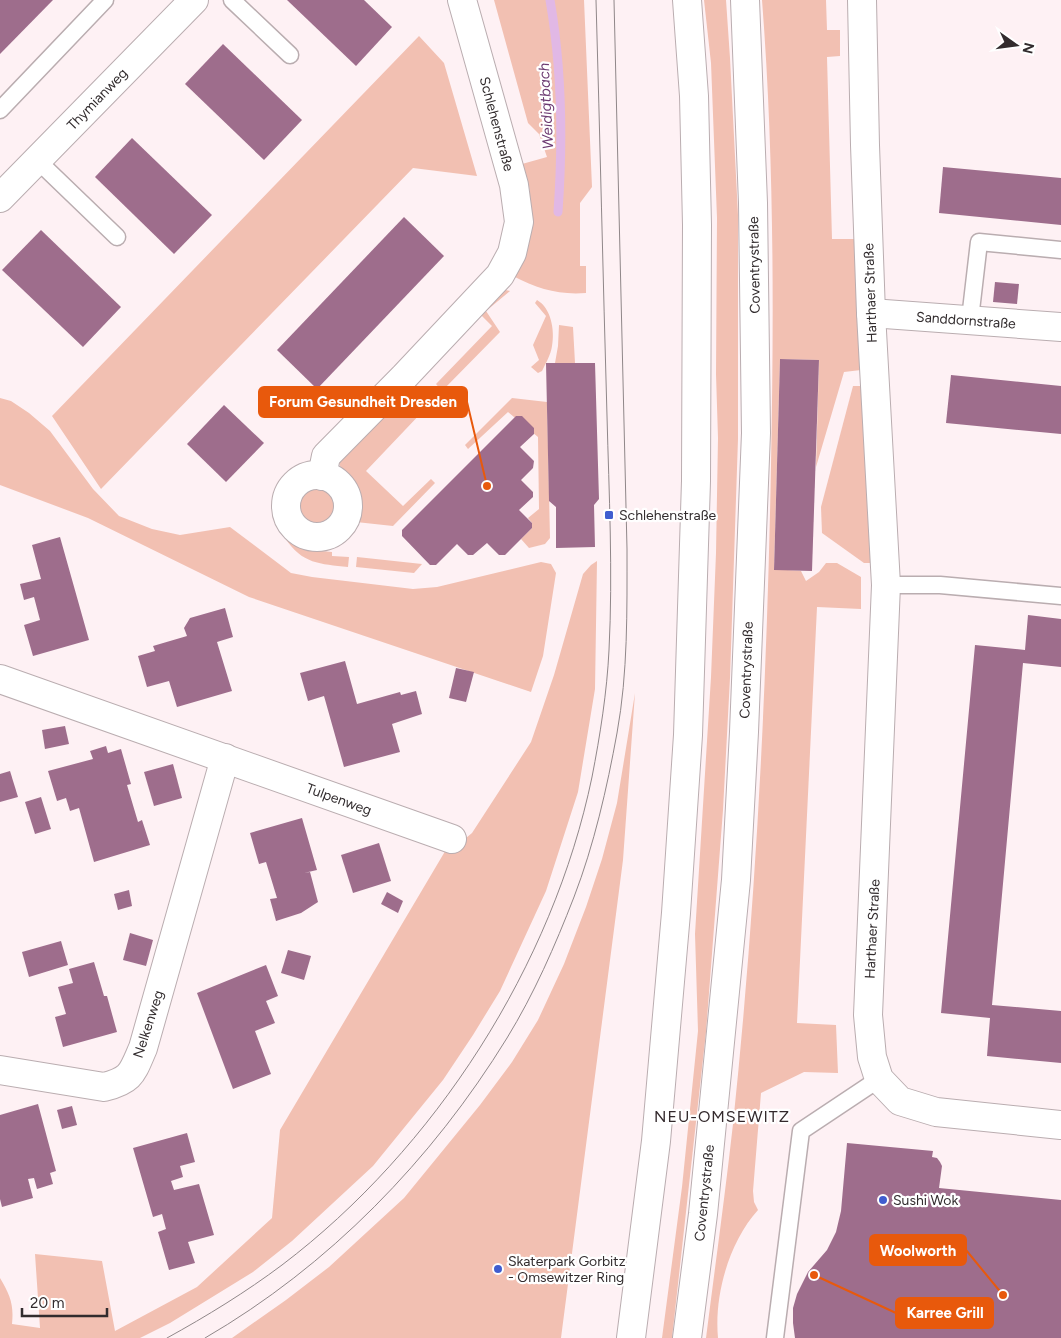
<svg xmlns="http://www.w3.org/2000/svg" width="1061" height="1338" viewBox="0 0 1061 1338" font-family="Figtree,sans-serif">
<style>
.green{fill:#f2c0b2}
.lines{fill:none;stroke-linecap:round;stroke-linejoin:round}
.stream{stroke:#e1b8e5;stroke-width:9}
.building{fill:#9e6d8c}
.lane-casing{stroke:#baadb0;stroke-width:19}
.street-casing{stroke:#baadb0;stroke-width:30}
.primary-casing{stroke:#baadb0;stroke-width:30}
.lane{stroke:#fff;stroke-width:16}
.street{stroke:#fff;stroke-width:28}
.primary{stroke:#fff;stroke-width:28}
.tram{stroke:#908789;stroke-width:1}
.poi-dot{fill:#405dcf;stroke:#fff;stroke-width:2}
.labels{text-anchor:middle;stroke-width:4.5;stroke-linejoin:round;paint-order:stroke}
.street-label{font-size:14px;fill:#322c2e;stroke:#fff}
.poi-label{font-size:14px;fill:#322c2e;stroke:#fff;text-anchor:start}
.water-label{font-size:15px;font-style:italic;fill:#6c3a71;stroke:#fff}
.quarter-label{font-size:16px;letter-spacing:1px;fill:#33292c;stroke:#fff}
.leader{fill:none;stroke:#e8590c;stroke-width:2}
.callout-dot{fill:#e8590c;stroke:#fff;stroke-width:2}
.callout{fill:#e8590c;stroke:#e8590c;stroke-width:2}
.callout-label{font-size:15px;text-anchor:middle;font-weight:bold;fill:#fff}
</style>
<rect width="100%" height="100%" fill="#fef1f4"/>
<g class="green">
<path d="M 494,0 L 584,0 L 592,187 L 580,203 L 580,266 L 586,266 L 586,293 C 558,295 538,289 513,276 L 531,207 L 529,186 L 522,164 L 547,157 L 539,134 L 528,123 Z"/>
<path d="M 704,0 L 726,0 L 730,58 L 738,215 L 738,439 L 730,678 L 723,810 L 706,1032 L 672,1338 L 662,1338 L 682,1187 L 698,1031 L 695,934 L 711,677 L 716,553 L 718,438 L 716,374 L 717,218 L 711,63 Z"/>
<path d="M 762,0 L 826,0 L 827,30 L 840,30 L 840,56 L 827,57 L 832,239 L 855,239 L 861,370 L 844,372 L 816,467 L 819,360 L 780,359 L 774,569 L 801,571 L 806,581 L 819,572 L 826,563 L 837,563 L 861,577 L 861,609 L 817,607 L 797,1023 L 836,1025 L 838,1073 L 804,1072 L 761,1093 L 753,1191 L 754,1202 L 758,1210 C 729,1242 714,1295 718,1338 L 706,1338 C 715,1267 725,1195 733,1124 C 756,905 767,685 771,465 C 774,310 774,154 762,0 Z"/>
<path d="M 419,36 L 444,63 L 477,176 L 413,168 L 101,489 L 52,416 Z"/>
<path d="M 501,289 L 510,291 L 486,311 L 500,332 L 442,391 L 436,384 L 492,326 L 478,312 Z"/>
<path d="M 537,300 C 551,308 555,330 552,346 C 551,354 546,363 542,371 L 538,373 L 531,367 L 539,360 L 533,345 L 546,316 L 535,303 Z"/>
<path d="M 559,325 L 573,327 L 575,363 L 555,363 L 558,346 Z"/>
<path d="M 853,386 L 862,386 L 873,563 L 864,563 L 822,533 L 821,507 Z"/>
<path d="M 404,390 L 424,410 L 366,471 L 403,506 L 431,479 L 435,483 L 393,526 L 356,522 C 359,506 358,493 348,479 C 343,472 340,470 339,461 Z"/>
<path d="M 0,398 L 11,401 L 29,413 L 50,431 L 93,489 L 119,516 L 152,529 L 180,535 L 230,527 L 291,573 L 312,577 L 413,589 L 437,587 L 541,562 L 551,564 L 556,573 L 543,656 L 531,692 L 249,597 L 88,518 L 0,485 Z"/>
<path d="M 512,398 L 547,402 L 550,538 L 545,544 L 529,548 L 521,539 L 532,528 L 532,523 L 528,518 L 539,509 L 538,437 L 508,412 L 468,449 L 465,445 Z"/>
<circle cx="316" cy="507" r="19"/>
<path d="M 285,538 L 302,549 L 332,552 L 332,556 L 349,557 L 348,567 C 320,564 302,564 285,538 Z"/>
<path d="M 357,557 L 422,564 L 414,573 L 356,567 Z"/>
<path d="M 597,561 L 595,689 L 578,792 L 546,891 L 500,991 L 473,1035 L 443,1080 L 373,1166 L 292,1241 L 253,1272 L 170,1323 L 140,1338 L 0,1338 L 0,1278 C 10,1295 14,1304 12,1324 L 40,1328 L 35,1254 L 102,1261 L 115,1331 L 197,1287 L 272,1218 L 280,1130 L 447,848 L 454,848 L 472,833 L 531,742 L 554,675 L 583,574 L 591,565 Z"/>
<path d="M 635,693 L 623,860 L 561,1338 L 232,1338 L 286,1300 L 329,1267 L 404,1198 L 480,1105 L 512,1062 L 538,1020 L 564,964 L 586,907 L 602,859 L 617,803 Z"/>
</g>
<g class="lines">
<path class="stream" d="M 550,0 C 562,69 563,141 558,212"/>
</g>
<g class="building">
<path d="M 0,0 L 53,0 L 0,54 Z"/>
<path d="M 287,0 L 364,0 L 392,27 L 356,66 Z"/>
<path d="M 223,44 L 302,120 L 264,160 L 185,84 Z"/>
<path d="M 132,138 L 212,215 L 174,254 L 95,177 Z"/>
<path d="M 943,167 L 1061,178 L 1061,225 L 939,213 Z"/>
<path d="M 404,217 L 444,256 L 317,389 L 277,350 Z"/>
<path d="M 41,230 L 121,307 L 83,347 L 2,270 Z"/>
<path d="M 995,282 L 1019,284 L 1017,304 L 993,302 Z"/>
<path d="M 780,359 L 819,360 L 812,571 L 774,570 Z"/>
<path d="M 546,363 L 595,363 L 599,499 L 594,505 L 595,547 L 556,548 L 556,507 L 549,501 Z"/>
<path d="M 951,375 L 1061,386 L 1061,434 L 946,423 Z"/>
<path d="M 224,405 L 264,443 L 226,482 L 187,444 Z"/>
<path d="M 516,416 L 522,416 L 534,428 L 534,434 L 520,447 L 534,461 L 533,468 L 521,480 L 533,492 L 533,497 L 519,510 L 532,523 L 532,528 L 505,555 L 499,555 L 487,543 L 473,555 L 468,555 L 457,544 L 436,565 L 430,565 L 402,536 L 402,530 Z"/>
<path d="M 60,537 L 89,640 L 33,656 L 24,625 L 40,620 L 34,597 L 24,600 L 20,584 L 41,579 L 32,545 Z"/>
<path d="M 225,608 L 233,637 L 217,642 L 232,691 L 177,707 L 169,681 L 147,687 L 138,656 L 155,651 L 153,646 L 187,636 L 184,628 L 190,618 Z"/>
<path d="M 1028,615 L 1061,619 L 1061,667 L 1023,663 L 992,1005 L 1061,1011 L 1061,1063 L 987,1056 L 990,1018 L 941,1013 L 975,645 L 1025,650 Z"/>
<path d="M 345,661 L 357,704 L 400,692 L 401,695 L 416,691 L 422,714 L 392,724 L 400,752 L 344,767 L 324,696 L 308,701 L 300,673 Z"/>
<path d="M 456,668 L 474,672 L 466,702 L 449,698 Z"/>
<path d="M 65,726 L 69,744 L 45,749 L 42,730 Z"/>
<path d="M 106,746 L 108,753 L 121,749 L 131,784 L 127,785 L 138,822 L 142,820 L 150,845 L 94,862 L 79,808 L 70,811 L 66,798 L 57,801 L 48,771 L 93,759 L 90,751 Z"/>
<path d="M 173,764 L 182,798 L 154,806 L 144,772 Z"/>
<path d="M 10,771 L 18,797 L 0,802 L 0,774 Z"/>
<path d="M 41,797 L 51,829 L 35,834 L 25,802 Z"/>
<path d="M 302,818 L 317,870 L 304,873 L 310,872 L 318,902 L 301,913 L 276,921 L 270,899 L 277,898 L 266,862 L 259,864 L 250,833 Z"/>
<path d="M 379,843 L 391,881 L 353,893 L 341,855 Z"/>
<path d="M 129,890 L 132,906 L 118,910 L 114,894 Z"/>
<path d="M 387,892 L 403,901 L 398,913 L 381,904 Z"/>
<path d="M 130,933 L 153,940 L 146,966 L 123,960 Z"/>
<path d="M 61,941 L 68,965 L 29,977 L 22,952 Z"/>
<path d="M 288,950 L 311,956 L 304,980 L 281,973 Z"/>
<path d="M 94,962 L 104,996 L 107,996 L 117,1032 L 63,1047 L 55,1017 L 66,1014 L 58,987 L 73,983 L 69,969 Z"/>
<path d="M 266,965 L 278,996 L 266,1001 L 275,1023 L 255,1031 L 271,1074 L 233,1089 L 197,993 Z"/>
<path d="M 38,1104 L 56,1171 L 50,1173 L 53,1184 L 37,1189 L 34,1178 L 28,1179 L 33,1198 L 2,1207 L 0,1199 L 0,1115 Z"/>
<path d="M 72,1106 L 77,1125 L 62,1129 L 57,1110 Z"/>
<path d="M 187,1133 L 195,1162 L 180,1166 L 183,1177 L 171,1181 L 174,1190 L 199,1184 L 214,1235 L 188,1242 L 195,1263 L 169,1270 L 158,1232 L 166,1229 L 162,1214 L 153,1217 L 133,1148 Z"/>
<path d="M 847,1143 L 933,1151 L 932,1157 L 937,1158 L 940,1162 L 942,1166 L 939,1188 L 1061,1200 L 1061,1338 L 795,1338 L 793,1323 L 793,1308 L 797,1294 L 808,1272 L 827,1250 L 836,1232 L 841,1211 Z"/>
</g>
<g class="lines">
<g class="lane-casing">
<g id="lane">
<path d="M 232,0 L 290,55"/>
<path d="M 0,110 L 105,0"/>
<path d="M 37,160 L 117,237"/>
<path d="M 970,319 L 979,242 L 1061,250"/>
<path d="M 886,585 L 940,585 L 1061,596"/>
<path d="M 775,1338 L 801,1131 L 879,1079"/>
</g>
</g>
<g class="street-casing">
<g id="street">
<path d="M 862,0 L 865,145 L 871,313 L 886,585 L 868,1015 L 872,1057 L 879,1079 L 900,1101 L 936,1112 L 1061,1125"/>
<path d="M 0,198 L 194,0"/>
<path d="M 871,313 L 1061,327"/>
<circle cx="317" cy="506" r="31"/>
<path d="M 322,476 L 326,456 L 404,377 L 500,275 L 512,253 L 519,222 L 514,185 L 462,0"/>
<path d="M 0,679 L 452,839"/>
<path d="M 0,1070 L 104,1087 C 132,1080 132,1073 143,1048 L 225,758"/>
</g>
</g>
<g class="primary-casing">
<g id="primary">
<path d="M 631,1338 L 656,1141 L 676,913 L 688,735 L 696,481 L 697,225 L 694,96 L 687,0"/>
<path d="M 687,1338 L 703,1214 L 736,880 L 744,732 L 756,433 L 753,203 L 745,0"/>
</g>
</g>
<use href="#lane" class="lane"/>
<use href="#street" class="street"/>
<use href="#primary" class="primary"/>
<g class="tram">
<path d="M 167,1338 C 207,1316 246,1292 282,1265 C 435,1149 553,965 592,777 C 600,736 607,692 609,650 C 613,572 609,494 607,416 C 603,277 600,139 596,0"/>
<path d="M 205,1338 C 329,1266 432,1160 507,1038 C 534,994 555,946 574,897 C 594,845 607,788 617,733 C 628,673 627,610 627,549 L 614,0"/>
</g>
</g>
<g class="poi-dot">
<rect x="604" y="510" width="10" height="10" rx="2.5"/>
<circle cx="883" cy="1200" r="5"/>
<circle cx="498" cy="1269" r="5"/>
</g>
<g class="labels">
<g class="street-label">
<text transform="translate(97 99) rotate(-46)" y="5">Thymianweg</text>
<text transform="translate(497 124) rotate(75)" y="5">Schlehenstraße</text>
<text transform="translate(754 265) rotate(-91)" y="5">Coventrystraße</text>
<text transform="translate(870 293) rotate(-92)" y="5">Harthaer Straße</text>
<text transform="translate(966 320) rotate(4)" y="5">Sanddornstraße</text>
<text transform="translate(746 670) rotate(-88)" y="5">Coventrystraße</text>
<text transform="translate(339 799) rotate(20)" y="5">Tulpenweg</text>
<text transform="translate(872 929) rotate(-87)" y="5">Harthaer Straße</text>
<text transform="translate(148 1024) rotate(-72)" y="5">Nelkenweg</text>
<text transform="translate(704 1193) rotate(-84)" y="5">Coventrystraße</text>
</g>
<g class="poi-label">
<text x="619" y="520">Schlehenstraße</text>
<text x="893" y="1205">Sushi Wok</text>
<text x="508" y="1266">Skaterpark Gorbitz<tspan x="508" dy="16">- Omsewitzer Ring</tspan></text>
</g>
<g class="water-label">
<text transform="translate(546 106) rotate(-93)" y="5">Weidigtbach</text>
</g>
<g class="quarter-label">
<text x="722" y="1122">NEU-OMSEWITZ</text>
</g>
</g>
<path class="leader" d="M487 486L467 402M1003 1295L966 1250M814 1275L896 1313"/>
<g class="callout-dot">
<circle cx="487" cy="486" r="5"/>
<circle cx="1003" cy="1295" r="5"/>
<circle cx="814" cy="1275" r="5"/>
</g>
<g class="callout">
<rect x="259" y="387" width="208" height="30" rx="5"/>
<rect x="870" y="1235" width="96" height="30" rx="5"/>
<rect x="896" y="1298" width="97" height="30" rx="5"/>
</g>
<g class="callout-label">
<text x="363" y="407">Forum Gesundheit Dresden</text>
<text x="918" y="1256">Woolworth</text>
<text x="945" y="1318">Karree Grill</text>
</g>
<g transform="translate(1016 45) rotate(104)" stroke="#ffffff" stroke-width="4" paint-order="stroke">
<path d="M0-4L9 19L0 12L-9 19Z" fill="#322c2e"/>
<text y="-8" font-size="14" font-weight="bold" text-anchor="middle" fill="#322c2e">N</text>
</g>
<path d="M22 1308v8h85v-8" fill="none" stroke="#322c2e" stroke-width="2.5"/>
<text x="30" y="1308" font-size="15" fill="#322c2e" stroke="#ffffff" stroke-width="4" paint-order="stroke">20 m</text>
</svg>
